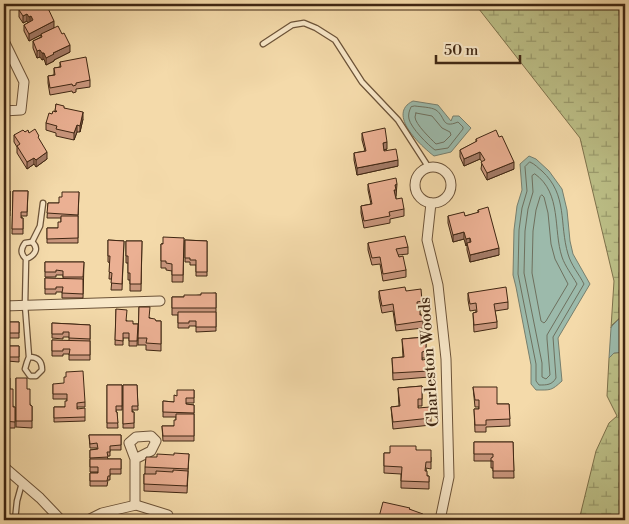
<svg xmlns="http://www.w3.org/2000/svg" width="629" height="524" viewBox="0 0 629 524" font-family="'Libre Bodoni',serif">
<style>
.wetland{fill:url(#wetland-marsh);stroke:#7e724c}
.water{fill:#9cbaab;stroke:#777f6e}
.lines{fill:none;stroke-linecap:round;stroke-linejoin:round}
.shore{stroke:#6e705e;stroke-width:1}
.lane-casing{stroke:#6c5338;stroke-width:7}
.street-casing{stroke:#6c5338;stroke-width:11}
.lane{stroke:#f8e7c8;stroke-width:4.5}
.street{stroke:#f8e7c8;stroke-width:9}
.wall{fill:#ca977e;stroke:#3f2612}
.shaded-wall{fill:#a47b67;stroke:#3f2612}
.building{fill:#ebb093;stroke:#3f2612}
.labels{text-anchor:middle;stroke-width:4;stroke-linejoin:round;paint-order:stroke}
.street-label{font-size:16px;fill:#3f2612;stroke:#f8e7c8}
</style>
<defs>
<pattern id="wetland-marsh" width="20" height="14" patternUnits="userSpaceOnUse" patternTransform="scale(1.25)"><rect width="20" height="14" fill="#bcbf87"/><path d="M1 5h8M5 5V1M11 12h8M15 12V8" fill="none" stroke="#9a9b6d"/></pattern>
</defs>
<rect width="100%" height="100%" fill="#f4daaa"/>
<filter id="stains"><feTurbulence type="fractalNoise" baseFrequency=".004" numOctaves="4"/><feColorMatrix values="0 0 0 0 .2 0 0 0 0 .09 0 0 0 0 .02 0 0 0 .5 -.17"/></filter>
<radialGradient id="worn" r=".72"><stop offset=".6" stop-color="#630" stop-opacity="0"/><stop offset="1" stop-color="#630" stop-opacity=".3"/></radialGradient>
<g class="wetland">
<path d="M 475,4 L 625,4 L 625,313 L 612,325 L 611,328 L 614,281 L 580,138 Z"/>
<path d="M 625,352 L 625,520 L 579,520 L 596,451 L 609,423 L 617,416 L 607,396 L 609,358 L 614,353 Z"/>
</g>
<g class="water">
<path d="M 413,101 L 438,105 L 451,121 L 453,116 L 459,116 L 471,128 L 451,152 L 434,156 C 421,146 386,114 413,101 Z"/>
<path d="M 529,156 L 536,159 L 549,171 L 562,189 L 567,210 L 570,241 L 573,254 L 590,284 L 558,338 L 562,381 C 551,391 551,390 536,390 L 531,384 L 531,365 L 516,287 L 513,275 L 514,230 L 517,206 L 522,190 L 520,164 Z"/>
<path d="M 625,313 L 625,352 L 614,353 L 609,358 L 611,328 L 612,326 Z"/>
</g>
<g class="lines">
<g class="shore">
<path d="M 415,106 C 421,107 431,107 436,110 C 446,117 441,129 458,122 L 463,127 L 463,129 L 448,148 L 435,150 C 428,145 411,128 409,119 C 408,115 409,111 411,107 Z"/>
<path d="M 416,113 L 432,116 L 442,128 L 450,132 L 451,135 L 444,142 L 436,144 C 431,139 415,124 415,117 C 415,116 416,114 416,113 Z"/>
<path d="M 530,162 C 535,164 538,168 542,171 C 568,195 559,224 568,254 C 571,265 579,274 584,284 L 553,337 L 556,378 C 552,385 547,385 539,385 L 536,381 L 536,364 L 518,274 L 519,230 L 522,208 L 527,191 L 525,167 Z"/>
<path d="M 535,174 C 562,193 553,230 562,257 C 565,266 572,275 577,284 L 547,335 L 547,339 L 550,375 L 546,379 L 542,377 L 542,363 L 524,273 L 525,231 L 528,209 L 533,192 L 532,176 Z"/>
<path d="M 542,195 L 544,197 L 548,213 L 551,244 L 555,259 L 568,284 L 546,321 L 544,323 L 541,321 L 532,273 L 533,231 L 536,210 L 540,197 Z"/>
</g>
<g class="lane-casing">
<g id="lane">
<path d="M 263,44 L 292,25 L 304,23 L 316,28 L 335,40 L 362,82 L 398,120 L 429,168"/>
<path d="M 32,242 L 40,226 L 43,203"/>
<path d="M 26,259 C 34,256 40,249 32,242 L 25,243 C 20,250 21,254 26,259 L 25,305 L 29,357 L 27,362 L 25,369 L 30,376 L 36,376 L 42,370 C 42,361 38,357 29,357"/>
<path d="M 15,520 L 17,501 L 22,483"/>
</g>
</g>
<g class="street-casing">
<g id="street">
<path d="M 4,41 L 24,82 L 21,110 L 4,111"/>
<circle cx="433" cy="185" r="18"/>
<path d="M 431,203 L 427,240 L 438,285 L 446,359 L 449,477 L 440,520"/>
<path d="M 4,306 L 160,301"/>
<path d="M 4,467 L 40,498 L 61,520"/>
<path d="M 135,505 L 135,459 L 151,451 L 156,441 L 151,436 L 136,437 L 129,443 L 135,459"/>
<path d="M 88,520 L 102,513 L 136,505 L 168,515 L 169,520"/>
</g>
</g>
<use href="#lane" class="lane"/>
<use href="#street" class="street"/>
</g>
<g class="wall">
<path d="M 11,4 L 41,4 L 54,28 L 70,52 L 54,60 L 54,61 L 46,65 L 44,59 L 42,60 L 40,57 L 37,58 L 33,48 L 33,41 L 41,37 L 41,35 L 29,41 L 24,31 L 24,25 L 28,23 L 27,21 L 23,23 L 19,17 L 19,10 L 20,10 L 19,6 L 16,8 L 14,4 L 11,5 Z"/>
<path d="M 60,62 L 90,80 L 90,87 L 76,89 L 76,92 L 73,93 L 72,91 L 50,95 L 48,83 L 48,76 L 54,75 L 54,68 L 60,67 Z"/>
<path d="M 56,104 L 64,108 L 83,119 L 80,132 L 77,132 L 74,140 L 56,136 L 56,133 L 46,130 L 46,123 L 52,114 L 55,112 Z"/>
<path d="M 25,132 L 29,133 L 39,139 L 47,159 L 36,167 L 34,164 L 27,169 L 17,153 L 17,147 L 14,142 L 14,135 Z"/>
<path d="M 362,133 L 387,149 L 384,150 L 384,151 L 398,166 L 357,175 L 354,160 L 354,153 L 365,151 L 362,140 Z"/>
<path d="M 4,135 L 5,145 L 8,146 L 8,171 L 4,171 Z"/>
<path d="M 476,139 L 514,169 L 487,180 L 481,169 L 482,162 L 480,159 L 464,166 L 460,157 L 460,150 L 476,142 Z"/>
<path d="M 368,184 L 397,191 L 396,191 L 396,199 L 404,209 L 404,216 L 390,219 L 390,223 L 364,228 L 361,213 L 361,206 L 371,204 L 368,190 Z"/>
<path d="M 4,190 L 10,191 L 10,216 L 4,215 Z"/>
<path d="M 13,191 L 28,191 L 27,216 L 21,216 L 21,218 L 23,218 L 23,234 L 12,234 Z"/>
<path d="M 79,192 L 78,219 L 78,243 L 47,243 L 47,228 L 58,228 L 61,222 L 61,218 L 47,218 L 48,203 L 59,203 L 62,197 Z"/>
<path d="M 478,210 L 499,255 L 470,262 L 467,250 L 467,245 L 466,246 L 464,239 L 453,242 L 448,223 L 448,216 L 465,216 L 478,213 Z"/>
<rect x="4" y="238" width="3" height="15"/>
<path d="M 184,238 L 183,282 L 172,282 L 172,271 L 166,270 L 166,268 L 161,268 L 161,244 Z"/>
<path d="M 108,240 L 124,241 L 122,290 L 111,290 L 112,279 L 109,279 L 110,263 L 108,262 Z"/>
<path d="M 185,240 L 207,241 L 207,276 L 196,276 L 196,265 L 190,265 L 190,262 L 185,262 Z"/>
<path d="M 126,241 L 142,241 L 141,291 L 130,291 L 130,280 L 128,280 L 128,263 L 126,263 Z"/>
<path d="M 368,243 L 408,247 L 408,254 L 398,255 L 406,270 L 406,277 L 383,281 L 380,264 L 372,265 L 368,250 Z"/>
<path d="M 4,262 L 7,262 L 6,277 L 4,277 Z"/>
<path d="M 45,262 L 84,262 L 83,298 L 62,298 L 62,292 L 56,292 L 56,294 L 45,294 L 45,278 L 63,279 L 63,275 L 56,275 L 56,277 L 45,277 Z"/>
<path d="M 379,291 L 406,291 L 422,301 L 422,308 L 418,308 L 423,321 L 423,328 L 396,331 L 393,311 L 382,313 L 379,298 Z"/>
<path d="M 216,293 L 216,331 L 196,332 L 196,326 L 189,326 L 189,328 L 178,328 L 178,315 L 172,315 L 172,297 L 184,297 Z"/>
<path d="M 468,293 L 508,302 L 508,309 L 495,311 L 497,322 L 497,328 L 474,332 L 473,313 L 476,312 L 476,310 L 470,311 L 468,300 Z"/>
<path d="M 139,307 L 150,318 L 156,321 L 161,321 L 161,351 L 146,350 L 146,345 L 138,345 Z"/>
<path d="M 116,309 L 127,321 L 133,324 L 138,324 L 137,346 L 129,346 L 129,338 L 123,338 L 123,345 L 115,345 Z"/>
<path d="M 4,322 L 19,322 L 19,338 L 8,338 L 8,344 L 5,344 L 5,346 L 19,346 L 19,362 L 7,361 L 7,368 L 5,367 L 5,373 L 4,373 Z"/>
<path d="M 52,323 L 90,325 L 90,360 L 69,360 L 69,354 L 63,354 L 63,356 L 52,356 L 52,340 L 69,341 L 69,337 L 63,337 L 63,339 L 52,338 Z"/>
<path d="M 426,337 L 426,358 L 422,358 L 422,360 L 429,371 L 429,377 L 393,380 L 392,358 L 403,357 L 402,339 Z"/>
<path d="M 4,378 L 10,389 L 13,407 L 15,407 L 15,428 L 4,428 Z"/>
<path d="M 16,378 L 27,389 L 30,405 L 32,406 L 32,428 L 16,427 Z"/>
<path d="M 53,384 L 85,402 L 85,407 L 77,407 L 77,409 L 85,417 L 85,421 L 54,422 L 54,407 L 65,407 L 67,401 L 67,399 L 53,399 Z"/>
<path d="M 107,385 L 122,385 L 122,410 L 116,410 L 116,412 L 117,412 L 118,428 L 107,428 Z"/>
<path d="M 123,385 L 137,385 L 138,410 L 132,410 L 132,412 L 134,412 L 134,428 L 123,428 Z"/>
<path d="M 422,386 L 422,406 L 418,406 L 418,408 L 431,418 L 431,425 L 393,429 L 391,407 L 399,406 L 398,388 Z"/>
<path d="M 473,387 L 497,404 L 509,404 L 510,426 L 486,427 L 486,432 L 475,432 L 474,409 L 479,409 L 479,407 L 475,407 Z"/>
<path d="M 194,390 L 194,403 L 186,403 L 186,404 L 194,405 L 194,441 L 163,441 L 162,426 L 174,426 L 176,420 L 176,417 L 163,417 L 163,401 L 174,402 L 177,396 Z"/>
<path d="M 89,435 L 121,435 L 121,450 L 110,450 L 110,456 L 107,456 L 108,459 L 121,459 L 121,474 L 110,474 L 110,480 L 108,480 L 107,486 L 90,486 L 90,473 L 98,473 L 98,472 L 90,472 L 90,450 L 97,449 L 97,448 L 90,448 Z"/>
<path d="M 474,442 L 513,442 L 514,478 L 493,478 L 493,468 L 491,468 L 491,461 L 474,461 Z"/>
<path d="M 416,450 L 431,457 L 431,469 L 426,468 L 427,476 L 429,476 L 429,489 L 401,488 L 401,474 L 384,473 L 384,453 L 390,453 Z"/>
<path d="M 189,454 L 187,493 L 144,491 L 144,474 L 145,474 L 145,467 L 157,457 Z"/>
<path d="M 410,509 L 423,520 L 379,520 L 379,517 Z"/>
</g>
<g class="shaded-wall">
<path d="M 23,4 L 32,4 L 21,11 L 21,5 Z"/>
<path d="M 27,14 L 27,21 L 23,23 L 23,16 Z"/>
<path d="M 31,16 L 31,22 L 29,24 L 29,17 Z"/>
<path d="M 54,21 L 54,28 L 29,41 L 29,34 Z"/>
<path d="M 70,45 L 70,52 L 54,60 L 54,61 L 46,65 L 46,58 L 53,53 Z"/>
<path d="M 40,50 L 40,57 L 37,58 L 37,51 Z"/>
<path d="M 42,53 L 44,53 L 44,59 L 42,60 Z"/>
<path d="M 83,112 L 83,119 L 80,132 L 80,126 Z"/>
<path d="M 77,125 L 77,132 L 74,140 L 74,133 Z"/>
<path d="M 387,142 L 387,149 L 383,150 L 383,143 Z"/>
<path d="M 47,152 L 47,159 L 36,167 L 36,160 Z"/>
<path d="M 480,152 L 480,159 L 464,166 L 464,159 Z"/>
<path d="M 34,158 L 34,164 L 27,169 L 27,162 Z"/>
<path d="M 398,160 L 398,166 L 357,175 L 357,168 Z"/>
<path d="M 514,162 L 514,169 L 487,180 L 487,173 Z"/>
<path d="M 397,184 L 396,196 L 394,197 L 395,185 Z"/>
<path d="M 464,232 L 464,239 L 453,242 L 453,235 Z"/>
<path d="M 470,238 L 470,245 L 467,243 L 467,245 L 466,246 L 466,239 Z"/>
<path d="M 499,248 L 499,255 L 470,262 L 470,255 Z"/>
</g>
<g class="building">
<path d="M 32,4 L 41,4 L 41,5 L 46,4 L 54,21 L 29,34 L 24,25 L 33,20 L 31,16 L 29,17 L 27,14 L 23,16 L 19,10 Z"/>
<path d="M 58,26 L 62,34 L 64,33 L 70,45 L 53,53 L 54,54 L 46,58 L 44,53 L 42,53 L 40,50 L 37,51 L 33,41 L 42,37 L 41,34 Z"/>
<path d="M 86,57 L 90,80 L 76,83 L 76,85 L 73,86 L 72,84 L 50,88 L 48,76 L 55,75 L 54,68 L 61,67 L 60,62 Z"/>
<path d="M 56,104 L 64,106 L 64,108 L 83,112 L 80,126 L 77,125 L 74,133 L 56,129 L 57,126 L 46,123 L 49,113 L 52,114 L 53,111 L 56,112 L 57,111 L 55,111 Z"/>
<path d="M 385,128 L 387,142 L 383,143 L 384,151 L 396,149 L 398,160 L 357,168 L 354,153 L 366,151 L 362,133 Z"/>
<path d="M 35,129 L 39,136 L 38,137 L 47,152 L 36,160 L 34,158 L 27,162 L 17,146 L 20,144 L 14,135 L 23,130 L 25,132 L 28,130 L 29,133 Z"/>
<path d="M 496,130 L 499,137 L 502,136 L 514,162 L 487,173 L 481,162 L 485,160 L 480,152 L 464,159 L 460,150 L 477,141 L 476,139 Z"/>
<path d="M 4,135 L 6,135 L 5,145 L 8,146 L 8,164 L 4,164 Z"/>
<path d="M 396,178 L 397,184 L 395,185 L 396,190 L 394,190 L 396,199 L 402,198 L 404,209 L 389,212 L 390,216 L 364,221 L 361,206 L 372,204 L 368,184 Z"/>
<path d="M 4,190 L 10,191 L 10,211 L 4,211 Z"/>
<path d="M 13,191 L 28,191 L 27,212 L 21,212 L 21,218 L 23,218 L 23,229 L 12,229 Z"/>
<path d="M 62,192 L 79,192 L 78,215 L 47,213 L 48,203 L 59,203 L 59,197 L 62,197 Z"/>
<path d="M 488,207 L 499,248 L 470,255 L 467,243 L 471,242 L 470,238 L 466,239 L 464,232 L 453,235 L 448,216 L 464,212 L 465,216 L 479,212 L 478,210 Z"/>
<path d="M 61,216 L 78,216 L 78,238 L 47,239 L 47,228 L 58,228 L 58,222 L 61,222 Z"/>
<rect x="4" y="217" width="1" height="12"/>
<path d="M 405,236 L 408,247 L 396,249 L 399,257 L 403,256 L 406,270 L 383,274 L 380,257 L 372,258 L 368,243 Z"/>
<path d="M 163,237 L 184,238 L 183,275 L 172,275 L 172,264 L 166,263 L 166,261 L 161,261 L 161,244 L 163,244 Z"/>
<rect x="4" y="238" width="3" height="10"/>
<path d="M 108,240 L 124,241 L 122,284 L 111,283 L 112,273 L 109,272 L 110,256 L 108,256 Z"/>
<path d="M 185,240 L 207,241 L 207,272 L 196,272 L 196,260 L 190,260 L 190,258 L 185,258 Z"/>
<path d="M 126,241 L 142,241 L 141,284 L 130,284 L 130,273 L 128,273 L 128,256 L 126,256 Z"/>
<path d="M 4,262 L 7,262 L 6,272 L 4,272 Z"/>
<path d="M 45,262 L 84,262 L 83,277 L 63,277 L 63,271 L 56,270 L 56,272 L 45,272 Z"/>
<path d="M 45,278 L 83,279 L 83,294 L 62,293 L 63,287 L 56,287 L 56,289 L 45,289 Z"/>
<path d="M 405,287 L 406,291 L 421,289 L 422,301 L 417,302 L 418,310 L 420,310 L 420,315 L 422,315 L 423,321 L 396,325 L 393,304 L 382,306 L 379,291 Z"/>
<path d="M 506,287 L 508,302 L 494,304 L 497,322 L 474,325 L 473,313 L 477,312 L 476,303 L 470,304 L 468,293 Z"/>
<path d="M 201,293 L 216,293 L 216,308 L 172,308 L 172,297 L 184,297 L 184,295 L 201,295 Z"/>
<path d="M 139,307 L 150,307 L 149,318 L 155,319 L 156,321 L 161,321 L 161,344 L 146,343 L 147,338 L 138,338 Z"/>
<path d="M 116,309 L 127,310 L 126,321 L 133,321 L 133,324 L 138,324 L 137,341 L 129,341 L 129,333 L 123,333 L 123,341 L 115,340 Z"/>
<path d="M 178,312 L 216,312 L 216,327 L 196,327 L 196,321 L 189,321 L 189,323 L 178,323 Z"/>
<path d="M 4,322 L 19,322 L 19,333 L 8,333 L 8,339 L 5,339 L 5,345 L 4,345 Z"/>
<path d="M 52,323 L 90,325 L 90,339 L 69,338 L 69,332 L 63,332 L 63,334 L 52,334 Z"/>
<path d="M 426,337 L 426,351 L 422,352 L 422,360 L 428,359 L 429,371 L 393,373 L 392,358 L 404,357 L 402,339 Z"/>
<path d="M 52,340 L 90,341 L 90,355 L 69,355 L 70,349 L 63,349 L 63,351 L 52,351 Z"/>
<path d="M 4,346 L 19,346 L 19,357 L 7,357 L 7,363 L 5,363 L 5,368 L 4,368 Z"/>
<path d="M 83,371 L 85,402 L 77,403 L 77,409 L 85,408 L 85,417 L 54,418 L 54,407 L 65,407 L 65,401 L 67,401 L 67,394 L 53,394 L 53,384 L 64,383 L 64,377 L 66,377 L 66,372 Z"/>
<path d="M 4,378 L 10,378 L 10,389 L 13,389 L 13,407 L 15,407 L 15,422 L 4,421 Z"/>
<path d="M 16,378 L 27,378 L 27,389 L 30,389 L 30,405 L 32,406 L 32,421 L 16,421 Z"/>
<path d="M 107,385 L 122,385 L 122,406 L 116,406 L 116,412 L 117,412 L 118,423 L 107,423 Z"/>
<path d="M 123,385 L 137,385 L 138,406 L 132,406 L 132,412 L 134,412 L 134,423 L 123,424 Z"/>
<path d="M 422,386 L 422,399 L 418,399 L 418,408 L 430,407 L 431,418 L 393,422 L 391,407 L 400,406 L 398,388 Z"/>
<path d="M 473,387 L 497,387 L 497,404 L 509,404 L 510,419 L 486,420 L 486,425 L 475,425 L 474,409 L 479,409 L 479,400 L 475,400 Z"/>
<path d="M 177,390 L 194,390 L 194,398 L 186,398 L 186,404 L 194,405 L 194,413 L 163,412 L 163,401 L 174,402 L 174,395 L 177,396 Z"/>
<path d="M 176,414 L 194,414 L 194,436 L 163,436 L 162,426 L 174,426 L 174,420 L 176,420 Z"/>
<path d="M 89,435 L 121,435 L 121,445 L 110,446 L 110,452 L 107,452 L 108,457 L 90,458 L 90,450 L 98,449 L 97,443 L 90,444 Z"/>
<path d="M 474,442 L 513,442 L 514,471 L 493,471 L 493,461 L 491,461 L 491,458 L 493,457 L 493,454 L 474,454 Z"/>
<path d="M 390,446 L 416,446 L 416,450 L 431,450 L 431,462 L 426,462 L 425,471 L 427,471 L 427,476 L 429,476 L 429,482 L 401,481 L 402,467 L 384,466 L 384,453 L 390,453 Z"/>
<path d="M 174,453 L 189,454 L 188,469 L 145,467 L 146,457 L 157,457 L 157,454 L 174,455 Z"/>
<path d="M 90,459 L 121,459 L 121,469 L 110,469 L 110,476 L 108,476 L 107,481 L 90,481 L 90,473 L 98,473 L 98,467 L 90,467 Z"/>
<path d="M 173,470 L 188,471 L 187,486 L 144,484 L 144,474 L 156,474 L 156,471 L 173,472 Z"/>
<path d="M 383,502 L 410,508 L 409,509 L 423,514 L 422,520 L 391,520 L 379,517 Z"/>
</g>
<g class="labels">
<g class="street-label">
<text transform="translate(428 362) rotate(-94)" y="6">Charleston Woods</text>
</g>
</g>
<rect width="629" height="524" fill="none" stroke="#f4daaa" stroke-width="20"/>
<rect x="5" y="5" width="619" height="514" fill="none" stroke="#3f2612" stroke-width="2.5"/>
<rect x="10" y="10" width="609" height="504" fill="none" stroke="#3f2612"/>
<path d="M436 55v8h84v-8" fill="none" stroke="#3f2612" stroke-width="2.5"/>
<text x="444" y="55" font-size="15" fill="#3f2612" stroke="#f8e7c8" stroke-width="4" paint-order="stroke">50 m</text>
<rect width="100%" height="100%" filter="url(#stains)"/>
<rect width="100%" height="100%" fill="url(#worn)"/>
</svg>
